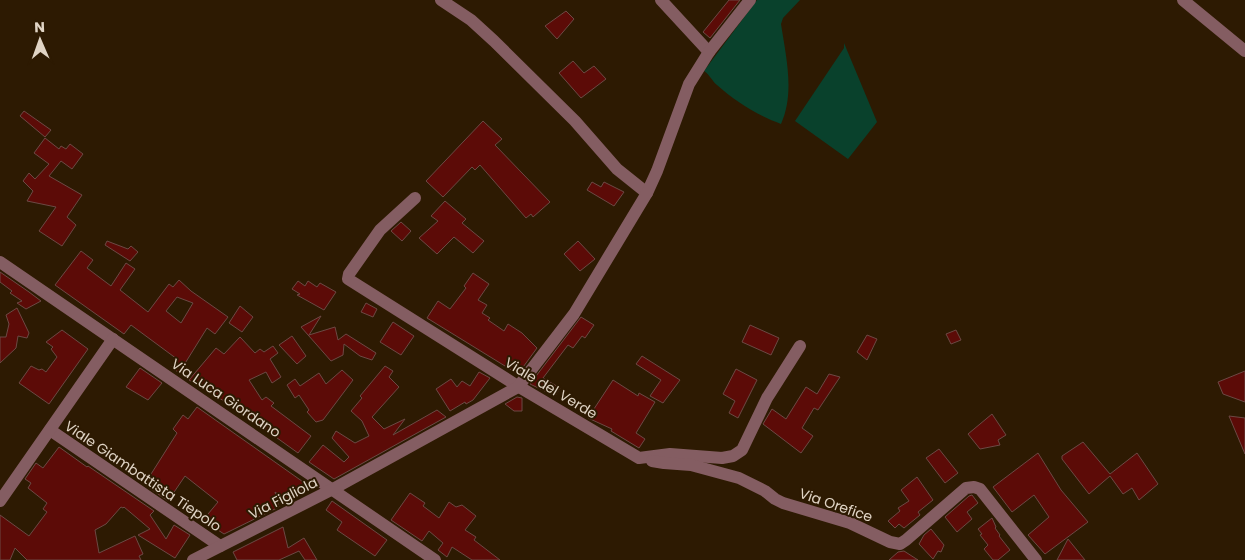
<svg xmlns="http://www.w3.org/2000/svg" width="1245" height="560" viewBox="0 0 1245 560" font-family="Poppins,sans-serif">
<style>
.green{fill:#09412c}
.building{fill:#5c0b07;stroke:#6c4944;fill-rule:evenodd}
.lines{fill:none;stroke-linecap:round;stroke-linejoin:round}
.minor{stroke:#845d62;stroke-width:12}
.labels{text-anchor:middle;stroke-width:4;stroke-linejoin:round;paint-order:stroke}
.street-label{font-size:14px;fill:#e0d4c5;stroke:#2d1a02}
</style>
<rect width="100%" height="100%" fill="#2d1a02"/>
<g class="green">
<path d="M 757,0 L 800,0 L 783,18 L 781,24 C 786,57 795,93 781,124 C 758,116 735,101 717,85 C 712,81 710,75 704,71 Z"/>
<path d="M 844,43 L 877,122 L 848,159 L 795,121 L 844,48 Z"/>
</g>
<g class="building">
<path d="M 729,0 L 740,0 L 710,38 L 703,32 Z"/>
<path d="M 566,11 L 574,19 L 557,39 L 545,26 Z"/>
<path d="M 573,61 L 584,73 L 594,66 L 606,79 L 581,98 L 559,73 Z"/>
<path d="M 24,111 L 51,130 L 45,137 L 20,116 Z"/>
<path d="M 483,121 L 502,139 L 495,145 L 550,202 L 533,217 L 531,214 L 526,218 L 480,165 L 475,170 L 472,167 L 443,197 L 426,181 Z"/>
<path d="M 45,138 L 59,149 L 61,146 L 66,149 L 70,144 L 83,154 L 72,169 L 61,161 L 49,176 L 82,195 L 67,217 L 76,225 L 62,246 L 39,231 L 56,207 L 27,201 L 33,191 L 23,181 L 29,173 L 35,179 L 49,164 L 34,153 Z"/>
<path d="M 592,182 L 601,187 L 604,182 L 624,192 L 614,206 L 587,190 Z"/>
<path d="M 445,201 L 466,219 L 462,223 L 484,241 L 473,253 L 454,237 L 437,254 L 419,238 L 438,221 L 431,216 Z"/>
<path d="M 401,222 L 411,231 L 402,241 L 391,231 Z"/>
<path d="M 107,241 L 128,249 L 131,246 L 138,252 L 130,261 L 105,245 Z"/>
<path d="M 578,241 L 595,259 L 580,271 L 564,254 Z"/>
<path d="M 81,251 L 93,260 L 87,268 L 111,286 L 126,263 L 135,269 L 120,290 L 148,312 L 169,284 L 173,287 L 179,280 L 191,291 L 228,317 L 215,334 L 207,328 L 179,373 L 172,367 L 177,359 L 131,325 L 124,334 L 55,285 ZM 177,297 L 193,303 L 181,323 L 166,311 Z"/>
<path d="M 0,272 L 29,292 L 41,301 L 26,309 L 17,303 L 22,301 L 10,293 L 12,291 L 0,282 Z"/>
<path d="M 473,273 L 489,284 L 478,300 L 487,305 L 482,313 L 490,318 L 488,320 L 504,331 L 508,324 L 522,333 L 537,348 L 518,374 L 427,318 L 438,301 L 450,309 L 466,288 L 464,286 Z"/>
<path d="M 298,281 L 305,286 L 308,281 L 317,287 L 320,283 L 336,292 L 324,310 L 297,295 L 300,294 L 292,289 Z"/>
<path d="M 366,303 L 377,309 L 373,317 L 361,312 Z"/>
<path d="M 240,306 L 253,317 L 242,332 L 229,323 Z"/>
<path d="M 17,308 L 29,333 L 27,338 L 18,336 L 16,348 L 0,363 L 0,337 L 6,337 L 9,324 L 6,315 Z"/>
<path d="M 321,316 L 309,335 L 335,327 L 338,340 L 346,334 L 376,353 L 372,360 L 360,356 L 344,344 L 343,355 L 331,361 L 301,327 Z"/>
<path d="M 581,317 L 594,325 L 585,338 L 582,336 L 573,348 L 568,345 L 543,378 L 560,388 L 555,396 L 530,384 Z"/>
<path d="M 393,322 L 414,336 L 401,355 L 380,342 Z"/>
<path d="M 750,325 L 779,338 L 771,355 L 742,342 Z"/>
<path d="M 62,330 L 88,349 L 49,404 L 19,383 L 31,366 L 39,370 L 42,369 L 46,372 L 57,357 L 51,349 L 53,347 L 46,342 Z"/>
<path d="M 956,330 L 961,340 L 951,344 L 946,334 Z"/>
<path d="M 867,335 L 877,339 L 867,360 L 857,352 Z"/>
<path d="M 292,336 L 306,356 L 297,364 L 279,345 Z"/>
<path d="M 240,337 L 255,353 L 260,349 L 264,352 L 273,346 L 278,353 L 270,359 L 281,377 L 272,383 L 266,372 L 249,380 L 262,400 L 266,397 L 274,403 L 271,406 L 311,436 L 298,453 L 234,407 L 189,380 L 216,348 L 224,354 Z"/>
<path d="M 642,356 L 680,380 L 663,403 L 650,396 L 661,380 L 636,364 Z"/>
<path d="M 385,366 L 393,371 L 389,377 L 399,387 L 372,417 L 384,429 L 405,419 L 393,435 L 437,410 L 446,417 L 334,479 L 309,462 L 323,445 L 344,462 L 349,457 L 332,438 L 336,431 L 355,443 L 369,436 L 362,421 L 351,411 L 362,398 L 360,396 Z"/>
<path d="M 140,368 L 162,383 L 148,400 L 126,387 Z"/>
<path d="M 736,369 L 757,380 L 738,418 L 729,413 L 735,401 L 723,394 Z"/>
<path d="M 342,370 L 353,380 L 323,420 L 316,422 L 307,412 L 309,410 L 299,395 L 295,398 L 287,385 L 295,379 L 300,386 L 319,373 L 326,384 Z"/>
<path d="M 1245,371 L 1245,402 L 1223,394 L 1218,382 Z"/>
<path d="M 479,372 L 490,378 L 473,400 L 466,404 L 465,402 L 450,411 L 436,389 L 451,379 L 457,387 L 462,381 L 470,386 Z"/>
<path d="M 829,374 L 840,377 L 818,410 L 814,408 L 802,428 L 813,436 L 801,453 L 763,424 L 772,409 L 786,419 L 806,387 L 817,394 Z"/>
<path d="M 613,380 L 638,396 L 639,393 L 655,402 L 636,433 L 645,439 L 639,448 L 611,431 L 612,429 L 588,418 Z"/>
<path d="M 517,397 L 522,398 L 522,411 L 514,411 L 505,404 Z"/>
<path d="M 197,407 L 306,484 L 300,492 L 296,490 L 287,501 L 275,492 L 279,507 L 224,534 L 203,520 L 218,502 L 185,476 L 168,501 L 151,489 L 152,487 L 146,482 L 177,433 L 173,429 L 183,415 L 188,419 Z"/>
<path d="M 992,414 L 1006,435 L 998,440 L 1000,445 L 980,449 L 968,434 Z"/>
<path d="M 1229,416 L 1245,418 L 1245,454 Z"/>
<path d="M 1083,442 L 1110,474 L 1137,453 L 1158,484 L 1139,500 L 1132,488 L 1123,494 L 1110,476 L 1089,494 L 1062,459 L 1062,456 Z"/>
<path d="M 59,447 L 87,467 L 88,466 L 154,511 L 150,515 L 166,539 L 174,525 L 190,535 L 175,558 L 138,535 L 150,529 L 124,507 L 123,508 L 121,507 L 106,524 L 95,530 L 99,553 L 135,536 L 143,554 L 139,556 L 141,560 L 27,560 L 15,548 L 10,560 L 0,560 L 0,515 L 29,536 L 47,512 L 43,509 L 47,503 L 28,488 L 31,483 L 25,479 L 36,463 L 43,468 Z"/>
<path d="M 939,449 L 958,473 L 945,483 L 926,458 Z"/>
<path d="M 1038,453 L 1061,490 L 1088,522 L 1045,554 L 1028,535 L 1049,517 L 1034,495 L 1012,512 L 993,487 Z"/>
<path d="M 917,477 L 933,500 L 918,512 L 920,515 L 904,528 L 899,524 L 895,528 L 888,521 L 900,511 L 898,508 L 909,501 L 901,490 Z"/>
<path d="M 410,493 L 425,503 L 423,506 L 439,518 L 449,502 L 456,507 L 462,505 L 476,516 L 465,530 L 476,537 L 474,540 L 500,560 L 472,560 L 452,547 L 447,557 L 438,550 L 443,543 L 429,531 L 422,541 L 391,520 Z"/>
<path d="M 972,495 L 978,503 L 967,512 L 972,519 L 957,532 L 945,517 L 969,496 Z"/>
<path d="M 332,501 L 387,540 L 375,556 L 337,530 L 342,522 L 326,510 Z"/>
<path d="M 992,518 L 996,527 L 995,528 L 1000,535 L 999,536 L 1010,550 L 998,560 L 993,560 L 984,549 L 988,545 L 980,535 L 982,534 L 978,529 Z"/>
<path d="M 283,527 L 288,548 L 304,538 L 317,560 L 305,560 L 299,551 L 279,560 L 237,560 L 233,552 Z"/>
<path d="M 931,529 L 944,545 L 941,552 L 938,551 L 933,559 L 919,544 L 924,535 Z"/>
<path d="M 1068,539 L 1085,560 L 1057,560 Z"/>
<path d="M 904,551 L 918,560 L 889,560 L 898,552 Z"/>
</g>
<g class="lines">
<g class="minor">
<path d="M 441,0 L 471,20 L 494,41 L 575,121 L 617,169 L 647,193"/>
<path d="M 661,0 L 709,52"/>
<path d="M 1183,0 L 1245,51"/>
<path d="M 415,198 L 380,230 L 349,274 L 348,279 L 516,385 L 639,458 L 670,454 L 722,458 L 733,456 L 742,450 L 767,398 L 800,346"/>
<path d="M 0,262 L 435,560"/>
<path d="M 50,430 L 220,546"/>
<path d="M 652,461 L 664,463 L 691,465 L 739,478 L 765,491 L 775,499 L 783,503 L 850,523 L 890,542 L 900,544 L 906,540 L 966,488 L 974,487 L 980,489 L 1036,560"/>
<path d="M 0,501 L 113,339"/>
<path d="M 193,560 L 333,489 L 518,387 L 574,314 L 647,193 L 657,171 L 689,84 L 709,52 L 750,0"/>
</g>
</g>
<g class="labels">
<g class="street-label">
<text transform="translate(551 388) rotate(31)" y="5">Viale del Verde</text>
<text transform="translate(226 398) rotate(34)" y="5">Via Luca Giordano</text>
<text transform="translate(143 476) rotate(34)" y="5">Viale Giambattista Tiepolo</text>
<text transform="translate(283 498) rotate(-27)" y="5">Via Figliola</text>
<text transform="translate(836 505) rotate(19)" y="5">Via Orefice</text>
</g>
</g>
<g transform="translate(40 40) rotate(358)" stroke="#2d1a02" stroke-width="4" paint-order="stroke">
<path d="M0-4L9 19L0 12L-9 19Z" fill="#e0d4c5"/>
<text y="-8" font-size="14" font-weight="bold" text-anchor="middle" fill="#e0d4c5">N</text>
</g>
</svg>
